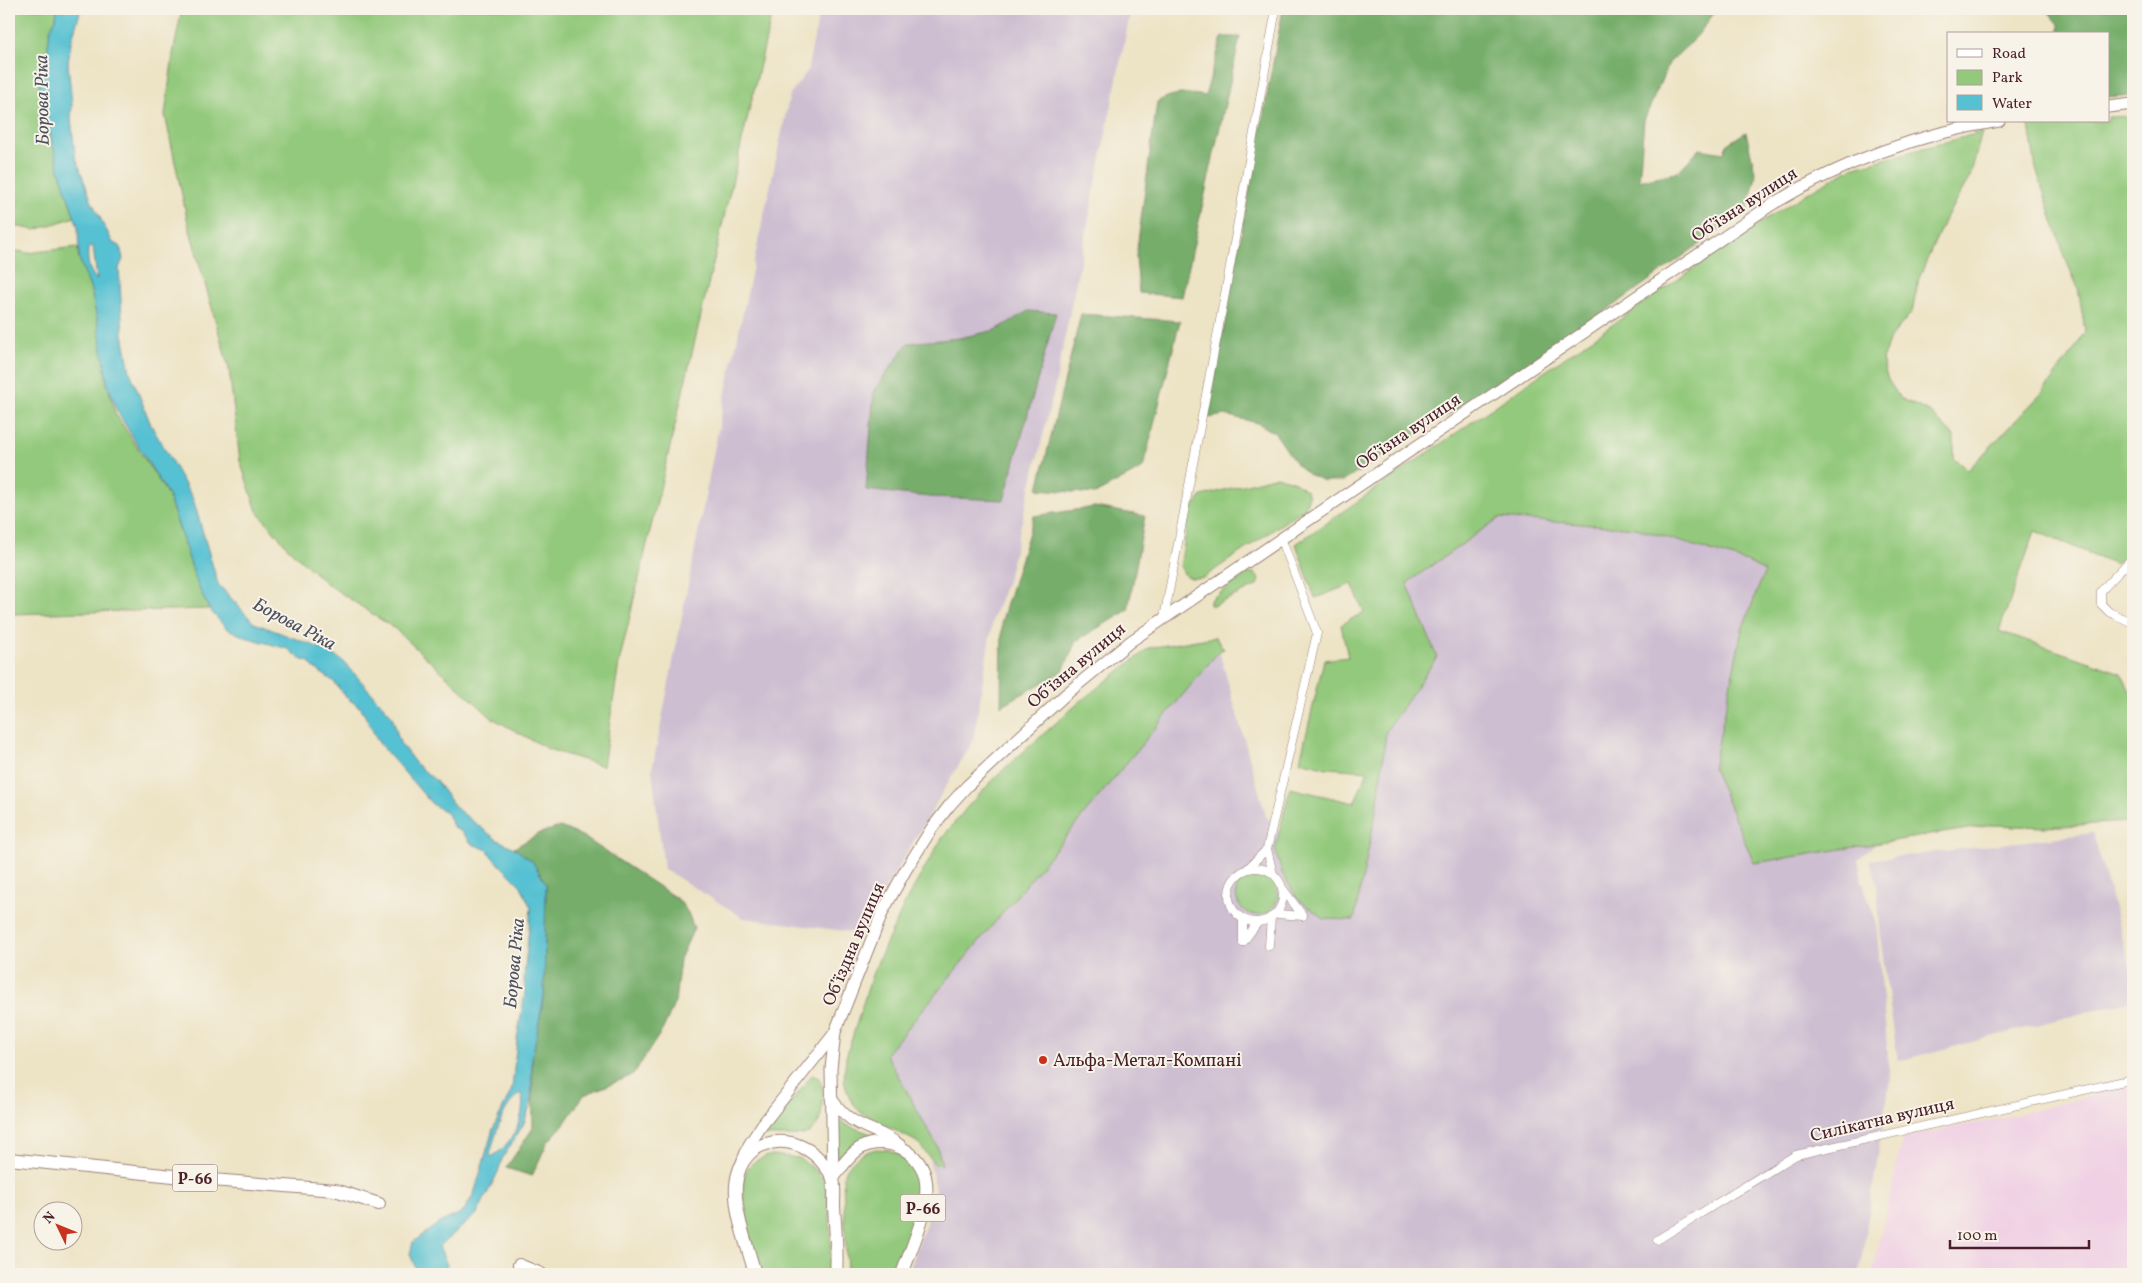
<svg xmlns="http://www.w3.org/2000/svg" width="2142" height="1283" viewBox="0 0 2142 1283" font-family="Vollkorn,serif">
<style>
.built{fill:#f0d0e4}
.industrial{fill:#cebed1}
.green{fill:#93c97b;stroke:#6e7453}
.forest{fill:#76ad6b;stroke:#60664b}
.water{fill:#57c1d2;stroke:#50707e;fill-rule:evenodd}
.lines{fill:none;stroke-linecap:round;stroke-linejoin:round}
.street-casing{stroke:#9c8178;stroke-width:9}
.secondary-casing{stroke:#9c8178;stroke-width:13}
.primary-casing{stroke:#9c8178;stroke-width:14}
.street{stroke:#fff;stroke-width:8}
.secondary{stroke:#fff;stroke-width:11}
.primary{stroke:#fff;stroke-width:12}
.poi-dot{fill:#c8321e;stroke:#f7f3e8;stroke-width:2}
.labels{text-anchor:middle;stroke-width:4;stroke-linejoin:round;paint-order:stroke}
.shield{fill:#f7f3e8;stroke:#7e5f64;stroke-width:1}
.shield-label{font-size:16px;font-weight:bold;fill:#4a1f2b}
.street-label{font-size:18px;fill:#4a1f2b;stroke:#f7f3e8}
.poi-label{font-size:18px;fill:#4a1f2b;stroke:#f7f3e8;text-anchor:start}
.water-label{font-size:19px;font-style:italic;fill:#4e505d;stroke:#f7f3e8}
</style>
<rect width="100%" height="100%" fill="#f7f3e8"/>
<filter id="ink" filterUnits="userSpaceOnUse"><feTurbulence type="fractalNoise" baseFrequency=".02" numOctaves="2"/><feDisplacementMap in="SourceGraphic" scale="10" xChannelSelector="R" yChannelSelector="G"/><feConvolveMatrix kernelMatrix="1 2 1 2 8 2 1 2 1" color-interpolation-filters="sRGB"/></filter>
<filter id="wash" filterUnits="userSpaceOnUse"><feTurbulence type="fractalNoise" baseFrequency=".0096" numOctaves="4" result="noise"/><feDisplacementMap in="SourceGraphic" scale="20" xChannelSelector="R" yChannelSelector="G"/><feGaussianBlur stdDeviation="1.12" result="paint"/><feColorMatrix in="noise" values="0 0 0 0 0 0 0 0 0 0 0 0 0 0 0 0 0 1.4 0 .05"/><feComposite in="paint" operator="in"/></filter>
<g filter="url(#wash)">
<rect width="100%" height="100%" fill="#ede3c5"/>
<path class="built" d="M 2133,1085 L 2133,1274 L 1872,1274 L 1903,1137 L 2007,1117 Z"/>
<g class="industrial">
<path d="M 820,9 L 1131,9 L 1055,386 L 1008,578 L 993,618 L 973,741 L 859,933 L 744,918 L 664,869 L 652,770 L 721,415 L 790,94 L 807,72 Z"/>
<path d="M 1499,518 L 1636,528 L 1747,562 L 1765,571 L 1742,630 L 1754,863 L 1877,843 L 1858,859 L 1862,881 L 1876,921 L 1890,1080 L 1859,1274 L 908,1274 L 927,1221 L 935,1189 L 929,1158 L 929,1143 L 886,1054 L 1219,651 L 1266,816 L 1354,919 L 1378,802 L 1386,731 L 1437,657 L 1407,583 Z"/>
<path d="M 2093,833 L 2133,976 L 2133,1000 L 1898,1061 L 1881,943 L 1877,885 L 1870,860 Z"/>
</g>
<g class="green">
<path d="M 9,9 L 57,9 L 56,18 L 50,30 L 47,54 L 39,81 L 40,91 L 59,170 L 75,217 L 35,230 L 9,225 Z"/>
<path d="M 182,9 L 773,9 L 619,663 L 603,766 L 548,749 L 492,718 L 395,629 L 326,583 L 289,549 L 257,511 L 240,461 L 229,369 L 188,223 L 165,115 L 173,54 Z"/>
<path d="M 2133,116 L 2133,548 L 2116,564 L 2035,531 L 1999,631 L 2121,673 L 2133,697 L 2133,767 L 2128,822 L 2044,827 L 1993,825 L 1754,863 L 1713,768 L 1742,630 L 1765,571 L 1747,562 L 1636,528 L 1499,518 L 1407,583 L 1437,657 L 1386,731 L 1378,802 L 1354,920 L 1324,919 L 1297,898 L 1282,873 L 1275,850 L 1290,788 L 1354,803 L 1368,771 L 1327,768 L 1300,761 L 1324,660 L 1348,657 L 1341,625 L 1364,612 L 1352,584 L 1315,598 L 1296,544 L 1752,228 L 1817,187 L 1852,168 L 1982,132 L 1970,177 L 1944,221 L 1919,278 L 1912,312 L 1890,338 L 1882,360 L 1888,380 L 1900,398 L 1931,413 L 1954,436 L 1954,459 L 1968,470 L 2043,392 L 2075,348 L 2085,331 L 2078,288 L 2066,260 L 2036,169 L 2029,125 L 2066,121 L 2108,121 L 2108,117 Z"/>
<path d="M 77,247 L 79,258 L 91,290 L 98,323 L 107,382 L 115,413 L 168,495 L 198,586 L 209,609 L 9,614 L 9,249 L 27,253 Z"/>
<path d="M 1277,476 L 1295,482 L 1307,491 L 1309,496 L 1305,508 L 1203,578 L 1191,578 L 1185,575 L 1180,566 L 1190,512 L 1195,504 L 1202,496 Z"/>
<path d="M 1254,573 C 1260,578 1260,580 1256,586 L 1215,605 L 1210,605 L 1210,600 L 1247,574 Z"/>
<path d="M 1215,637 L 1224,649 L 1219,651 L 886,1054 L 937,1146 L 942,1165 L 935,1164 L 917,1142 L 860,1112 L 850,1099 L 844,1081 L 846,1057 L 873,972 L 906,901 L 942,838 L 969,805 L 1004,769 L 1083,699 L 1149,648 Z"/>
<circle cx="1257" cy="894" r="21"/>
<path d="M 812,1075 L 819,1078 C 823,1086 823,1095 822,1105 C 821,1144 793,1135 764,1136 Z"/>
<path d="M 837,1119 L 849,1126 L 882,1138 C 864,1141 850,1145 837,1160 Z"/>
<path d="M 877,1149 L 889,1150 L 913,1160 L 923,1177 L 924,1193 L 898,1274 L 847,1274 L 843,1177 C 849,1161 861,1152 877,1149 Z"/>
<path d="M 772,1155 L 799,1158 L 813,1168 L 825,1181 L 830,1216 L 831,1252 L 829,1274 L 760,1274 C 754,1251 735,1191 746,1171 C 751,1161 762,1158 772,1155 Z"/>
</g>
<g class="forest">
<path d="M 1283,9 L 1717,9 L 1698,35 L 1669,63 L 1644,120 L 1639,181 L 1678,172 L 1699,149 L 1724,153 L 1727,144 L 1746,132 L 1756,177 L 1747,210 L 1623,299 L 1501,381 L 1344,481 L 1324,481 L 1310,475 L 1297,465 L 1275,433 L 1258,423 L 1225,415 L 1207,418 Z"/>
<path d="M 2046,9 L 2133,9 L 2133,95 L 2108,97 L 2108,34 L 2059,34 L 2059,24 Z"/>
<path d="M 1222,37 L 1240,37 L 1182,297 L 1139,293 L 1136,256 L 1157,102 C 1174,92 1187,93 1205,96 Z"/>
<path d="M 1028,311 L 1056,313 L 1004,500 L 930,497 L 866,490 L 874,390 L 908,343 L 959,338 L 996,330 Z"/>
<path d="M 1081,314 L 1180,321 L 1143,468 L 1095,494 L 1038,489 Z"/>
<path d="M 1095,507 L 1145,516 L 1128,610 L 1076,641 L 1063,671 L 1001,706 L 1002,620 L 1034,516 Z"/>
<path d="M 560,827 L 582,836 L 679,900 L 688,913 L 694,928 L 680,959 L 675,1002 L 663,1029 L 633,1075 L 584,1095 L 564,1124 L 547,1143 L 532,1176 L 506,1168 L 533,1128 L 532,1058 L 544,996 L 546,884 L 532,861 L 514,848 L 540,833 Z"/>
</g>
<path class="water" d="M 57,9 L 81,9 L 71,42 L 68,63 L 72,105 L 71,118 L 75,155 L 91,200 L 113,243 L 120,246 L 123,259 L 119,268 L 123,334 L 130,372 L 151,425 L 193,499 L 218,584 L 254,623 L 328,651 L 344,662 L 392,716 L 400,743 L 416,764 L 436,781 L 457,809 L 496,839 L 514,848 L 532,861 L 546,884 L 544,996 L 532,1058 L 531,1104 L 523,1125 L 502,1159 L 498,1172 L 477,1214 L 439,1246 L 447,1265 L 444,1274 L 418,1274 L 410,1254 L 413,1242 L 439,1223 L 463,1212 L 474,1194 L 493,1129 L 512,1089 L 517,1039 L 525,993 L 524,977 L 531,908 L 521,886 L 492,857 L 488,850 L 472,844 L 462,832 L 454,828 L 446,812 L 432,804 L 379,743 L 361,708 L 347,698 L 334,682 L 313,667 L 308,661 L 302,660 L 288,649 L 245,637 L 226,628 L 209,609 L 198,586 L 168,495 L 117,411 L 107,382 L 98,323 L 91,290 L 79,258 L 78,227 L 59,170 L 40,91 L 39,81 L 47,54 L 50,30 L 56,18 ZM 92,246 L 93,246 L 97,280 C 88,270 87,262 88,248 ZM 521,1093 C 528,1114 511,1147 491,1157 L 490,1155 C 495,1135 503,1104 521,1093 Z"/>
</g>
<g filter="url(#ink)">
<g class="lines">
<g class="street-casing">
<g id="street">
<path d="M 2133,557 L 2101,591 L 2101,604 L 2109,612 L 2133,623"/>
<path d="M 1164,618 L 1227,283 L 1276,9"/>
<path d="M 1267,849 L 1317,633 L 1281,538"/>
<circle cx="1256" cy="895" r="27"/>
<path d="M 1247,869 L 1267,849 L 1273,874"/>
<path d="M 1277,914 L 1303,916 L 1283,889"/>
<path d="M 1243,942 L 1258,922"/>
<path d="M 1243,942 L 1243,920"/>
<path d="M 1269,946 L 1271,917"/>
<path d="M 1657,1240 L 1796,1155 L 2133,1079"/>
</g>
</g>
<g class="secondary-casing">
<g id="secondary">
<path d="M 2108,107 L 2133,104"/>
<path d="M 831,1098 C 853,1131 874,1125 901,1146"/>
<path d="M 743,1160 L 749,1145 L 762,1125 L 834,1034"/>
<path d="M 833,1178 L 831,1069 L 835,1032 L 883,911 L 905,871 L 932,828 L 949,806 L 967,786 L 1065,695 L 1131,641 L 1771,205 C 1842,162 1918,134 1999,121"/>
</g>
</g>
<g class="primary-casing">
<g id="primary">
<path d="M 9,1159 L 212,1180 L 335,1190 L 379,1204"/>
<path d="M 833,1178 C 841,1168 848,1156 859,1149 C 885,1133 923,1151 926,1182 C 929,1212 912,1246 902,1274"/>
<path d="M 519,1265 L 541,1274"/>
<path d="M 755,1274 C 748,1246 734,1215 736,1185 C 740,1134 799,1129 825,1166 C 828,1170 832,1175 833,1179 C 835,1187 834,1197 834,1206 C 835,1228 838,1252 836,1274"/>
</g>
</g>
<use href="#street" class="street"/>
<use href="#secondary" class="secondary"/>
<use href="#primary" class="primary"/>
</g>
</g>
<circle class="poi-dot" cx="1043" cy="1060" r="5"/>
<g class="labels">
<g class="shield">
<rect x="172.5" y="1164.5" width="45" height="27" rx="4"/>
<rect x="900.5" y="1194.5" width="45" height="27" rx="4"/>
</g>
<g class="shield-label">
<text x="195" y="1184">Р-66</text>
<text x="923" y="1214">Р-66</text>
</g>
<g class="street-label">
<text transform="translate(1744 204) rotate(-33)" y="6">Об’їзна вулиця</text>
<text transform="translate(1408 431) rotate(-34)" y="6">Об’їзна вулиця</text>
<text transform="translate(1076 665) rotate(-40)" y="6">Об’їзна вулиця</text>
<text transform="translate(853 944) rotate(-67)" y="6">Об’їздна вулиця</text>
<text transform="translate(1882 1119) rotate(-13)" y="6">Силікатна вулиця</text>
</g>
<g class="poi-label">
<text x="1053" y="1066">Альфа-Метал-Компані</text>
</g>
<g class="water-label">
<text transform="translate(41 100) rotate(-91)" y="7">Борова Ріка</text>
<text transform="translate(295 623) rotate(28)" y="7">Борова Ріка</text>
<text transform="translate(513 963) rotate(-85)" y="7">Борова Ріка</text>
</g>
</g>
<rect width="2142" height="1283" fill="none" stroke="#f7f3e8" stroke-width="30"/>
<rect x="1947" y="32" width="162" height="90" fill="#f7f3e8" stroke="#b29e9c"/>
<rect x="1957" y="49" width="25" height="8" fill="#ffffff" stroke="#b29e9c"/>
<text x="1992" y="58" font-size="15" fill="#4a1f2b">Road</text>
<rect x="1957" y="70" width="25" height="15" fill="#93c97b" stroke="#b29e9c"/>
<text x="1992" y="82" font-size="15" fill="#4a1f2b">Park</text>
<rect x="1957" y="95" width="25" height="15" fill="#57c1d2" stroke="#b29e9c"/>
<text x="1992" y="108" font-size="15" fill="#4a1f2b">Water</text>
<g transform="translate(58 1226) rotate(313)"><circle r="24" fill="#f7f3e8" stroke="#b29e9c"/>
<path d="M0-4L9 19L0 12L-9 19Z" fill="#c8321e"/>
<text y="-8" font-size="14" font-weight="bold" text-anchor="middle" fill="#4a1f2b">N</text>
</g>
<path d="M1950 1240v8h139v-8" fill="none" stroke="#4a1f2b" stroke-width="2.5"/>
<text x="1957" y="1240" font-size="15" fill="#4a1f2b" stroke="#f7f3e8" stroke-width="4" paint-order="stroke">100 m</text>
</svg>
